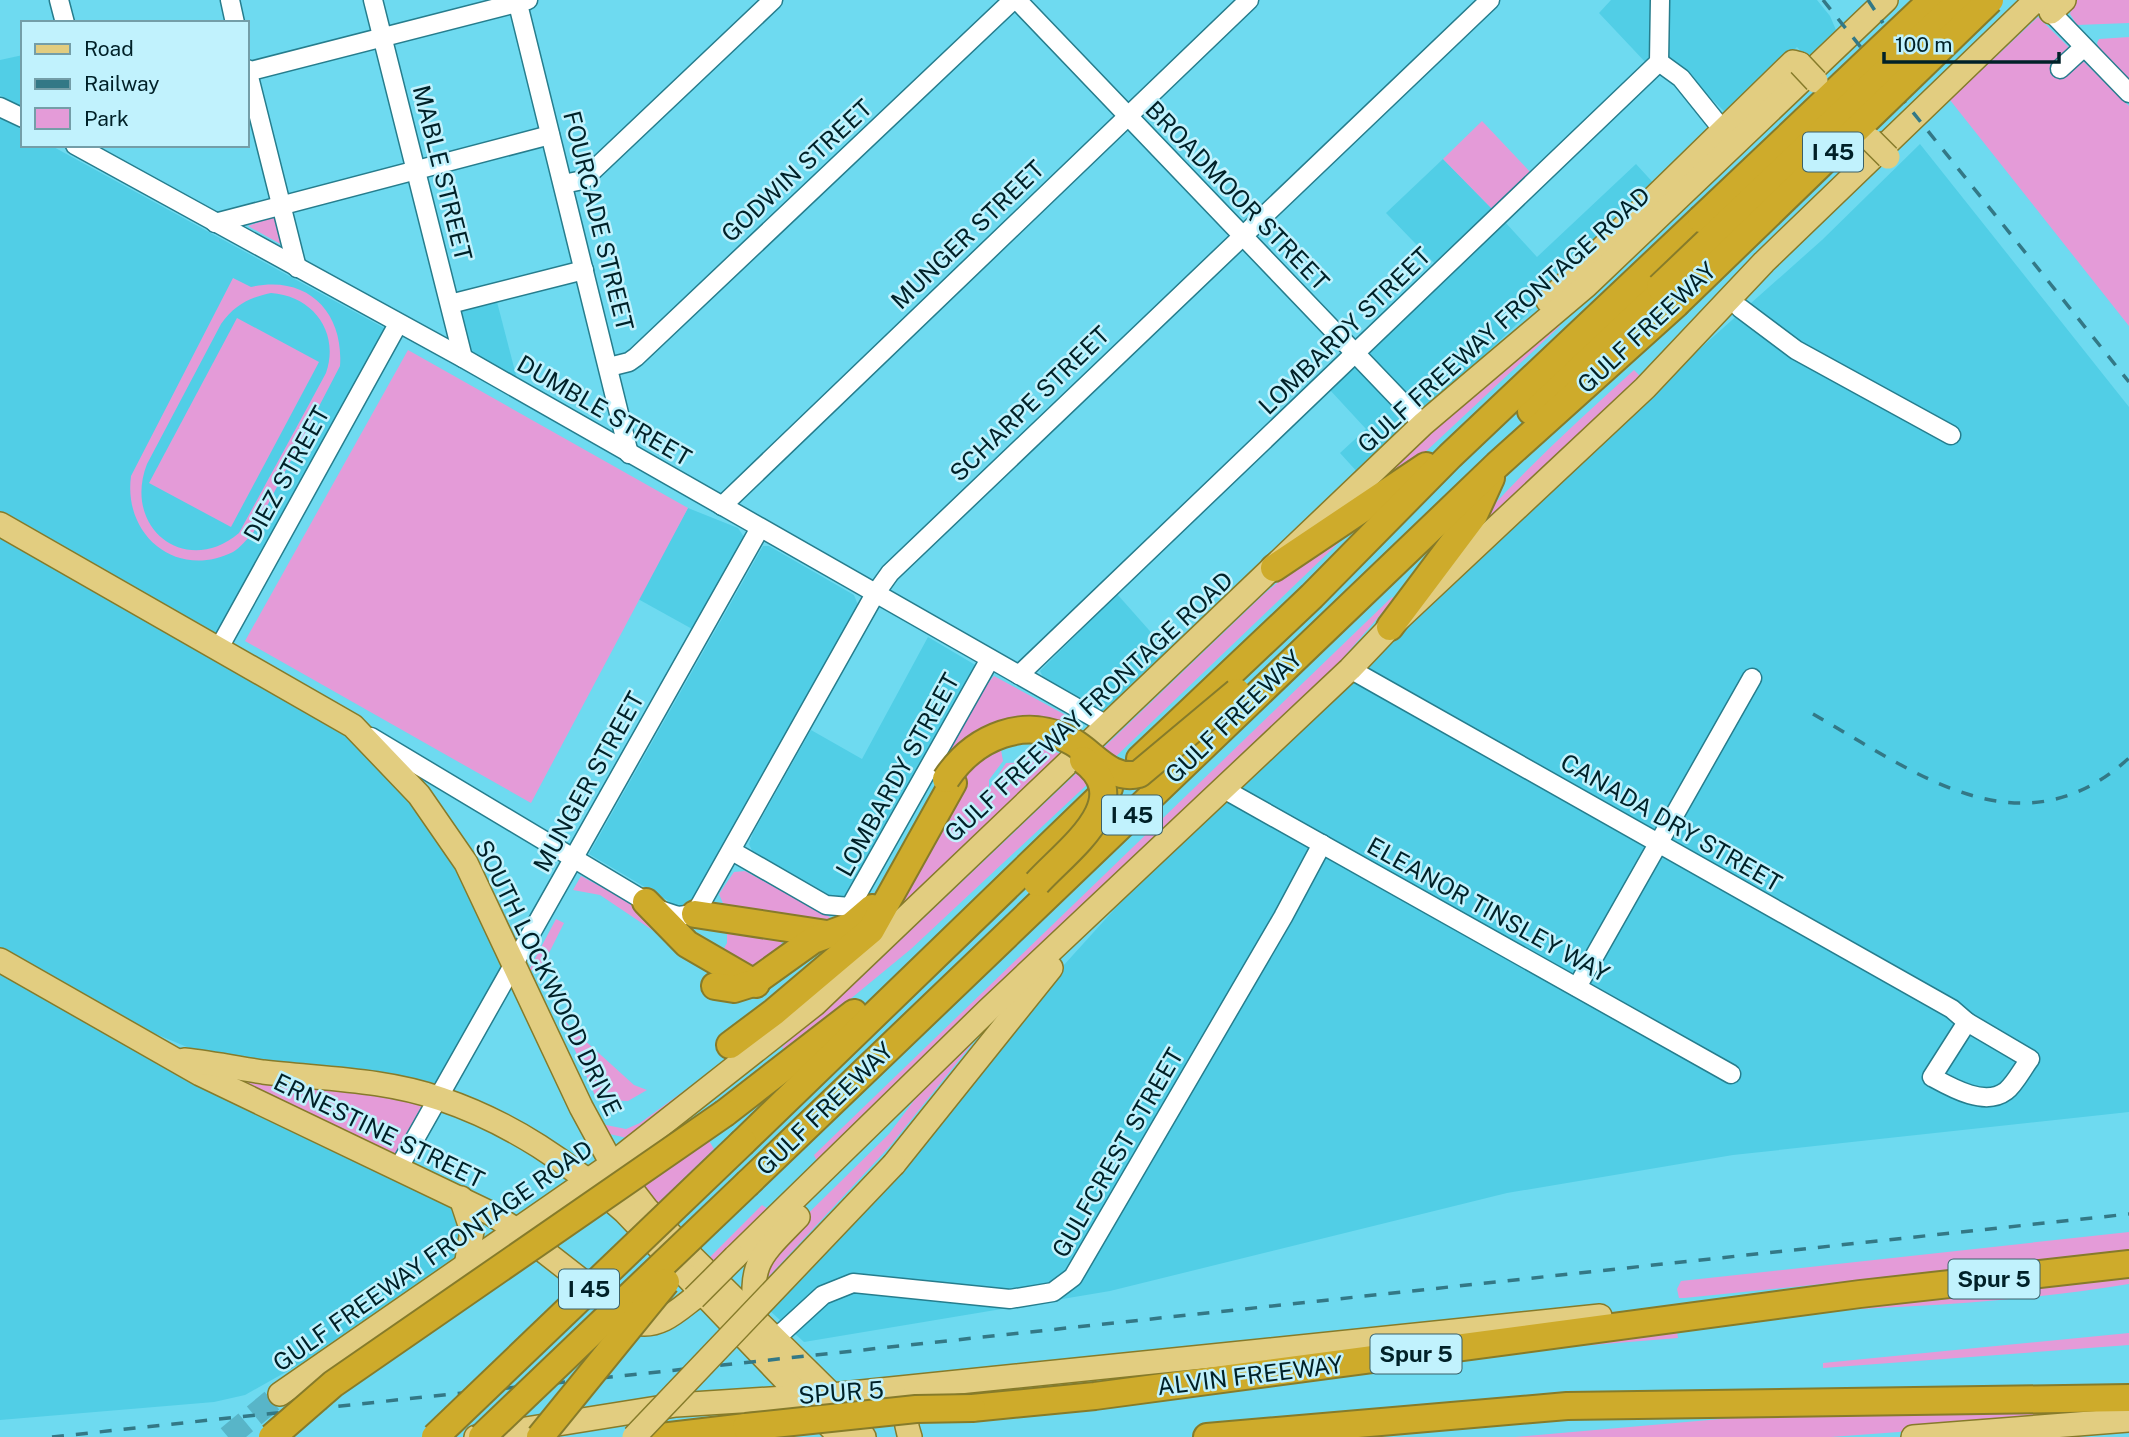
<svg xmlns="http://www.w3.org/2000/svg" width="2129" height="1437" viewBox="0 0 2129 1437" font-family="'Public Sans',sans-serif">
<style>
.built{fill:#51cee6}
.green{fill:#e49bd8;fill-rule:evenodd}
.lines{fill:none;stroke-linecap:round;stroke-linejoin:round}
.major-tunnel{stroke:#58b5c8;stroke-width:23;stroke-dasharray:23 11;stroke-linecap:butt}
.minor-casing{stroke:#267d8d;stroke-width:21}
.major-casing{stroke:#867b2a;stroke-width:26}
.highway-casing{stroke:#867b2a;stroke-width:30}
.minor{stroke:#fff;stroke-width:18}
.major{stroke:#e2cd80;stroke-width:23}
.highway{stroke:#ceab2b;stroke-width:26}
.rail{stroke:#337886;stroke-width:3.5;stroke-dasharray:12 12;stroke-linecap:butt}
.major-bridge-casing{stroke:#867b2a;stroke-width:26;stroke-linecap:butt}
.highway-bridge-casing{stroke:#867b2a;stroke-width:30;stroke-linecap:butt}
.major-bridge{stroke:#e2cd80;stroke-width:23}
.highway-bridge{stroke:#ceab2b;stroke-width:26}
.labels{text-anchor:middle;stroke-width:5;stroke-linejoin:round;paint-order:stroke}
.shield{fill:#c1f2fd;stroke:#3a6068;stroke-width:2}
.shield-label{font-size:23px;font-weight:bold;fill:#002128}
.street-label{font-size:24px;fill:#002128;stroke:#c1f2fd}
</style>
<rect width="100%" height="100%" fill="#6edaf0"/>
<g class="built">
<path d="M 1611,0 L 1651,0 L 1648,65 L 1599,13 Z"/>
<path d="M 1665,0 L 1817,0 L 1830,16 L 1836,30 L 1807,58 L 1797,47 L 1732,112 L 1726,113 L 1667,56 Z"/>
<path d="M 23,55 L 23,108 L 0,95 L 0,60 Z"/>
<path d="M 0,118 L 23,130 L 23,145 L 50,145 L 386,329 L 215,638 L 0,515 Z"/>
<path d="M 1920,144 L 2129,407 L 2129,1112 L 1733,1155 L 1507,1193 L 1110,1291 L 804,1342 L 769,1310 L 895,1179 L 1063,966 L 1141,880 L 1695,353 L 1822,240 Z"/>
<path d="M 1443,159 L 1495,212 L 1439,268 L 1386,213 Z"/>
<path d="M 1636,164 L 1658,188 L 1360,475 L 1340,453 L 1366,429 L 1330,390 L 1505,222 L 1537,257 Z"/>
<path d="M 496,298 L 517,379 L 470,352 L 458,311 Z"/>
<path d="M 688,508 L 738,528 L 744,537 L 694,630 L 638,599 Z"/>
<path d="M 0,536 L 317,717 L 351,740 L 394,778 L 464,873 L 506,963 L 435,1086 L 211,1057 L 115,1017 L 0,953 Z"/>
<path d="M 763,546 L 769,546 L 854,595 L 858,605 L 699,890 L 687,908 L 682,909 L 589,854 Z"/>
<path d="M 1117,594 L 1172,656 L 1108,713 L 1044,679 L 1040,671 Z"/>
<path d="M 928,637 L 977,666 L 850,898 L 835,899 L 753,853 L 749,844 L 753,833 L 811,730 L 862,759 Z"/>
<path d="M 0,974 L 102,1032 L 451,1205 L 463,1219 L 464,1246 L 456,1256 L 300,1364 L 245,1395 L 214,1402 L 0,1420 Z"/>
</g>
<g class="green">
<path d="M 2074,0 L 2129,0 L 2129,23 L 2077,25 L 2070,14 Z"/>
<path d="M 2038,17 L 2129,106 L 2129,326 L 1950,100 Z"/>
<path d="M 2129,37 L 2129,79 L 2100,51 L 2097,43 L 2099,39 Z"/>
<path d="M 1482,121 L 1533,175 L 1495,212 L 1443,159 Z"/>
<path d="M 273,217 L 278,219 L 284,246 L 248,226 Z"/>
<path d="M 233,278 L 251,287 C 306,274 344,311 340,366 L 253,533 C 247,539 240,548 233,552 C 176,580 123,535 131,476 ZM 271,293 C 313,296 340,332 326,373 L 239,533 C 186,578 122,528 147,464 L 221,324 C 235,305 248,298 271,293 Z"/>
<path d="M 237,318 L 319,362 L 231,527 L 149,483 Z"/>
<path d="M 1555,322 L 1560,326 L 1421,456 L 1378,484 L 1477,390 Z"/>
<path d="M 408,350 L 688,508 L 531,803 L 245,641 Z"/>
<path d="M 1634,370 L 1643,379 L 1438,572 C 1494,496 1565,433 1634,370 Z"/>
<path d="M 1351,531 L 1108,764 L 1097,754 L 1263,595 L 1296,567 Z"/>
<path d="M 1392,597 L 1394,599 L 1336,666 L 820,1168 L 814,1155 Z"/>
<path d="M 994,676 L 1071,718 L 1070,734 L 1041,726 L 936,774 L 981,691 Z"/>
<path d="M 1047,748 L 1063,755 L 866,946 L 757,1040 L 627,1138 L 605,1133 L 601,1124 L 626,1129 L 640,1123 L 751,1042 L 862,946 L 961,780 L 974,765 L 1001,750 L 1003,761 L 989,780 L 989,789 L 1006,763 L 1026,762 L 1026,757 Z"/>
<path d="M 1083,767 L 1093,779 L 911,949 L 786,1052 L 782,1047 L 849,989 Z"/>
<path d="M 745,871 L 830,917 L 827,923 L 725,908 L 719,894 L 734,872 Z"/>
<path d="M 581,876 L 635,905 L 664,938 L 600,895 L 573,890 Z"/>
<path d="M 556,919 L 564,923 L 540,971 L 529,970 Z"/>
<path d="M 727,929 L 782,940 L 781,948 L 755,973 L 723,950 L 727,943 Z"/>
<path d="M 555,1005 L 570,1027 L 634,1085 L 647,1090 L 628,1101 L 597,1100 Z"/>
<path d="M 968,1041 L 972,1044 L 890,1146 L 759,1287 L 775,1246 L 889,1134 L 927,1083 Z"/>
<path d="M 204,1069 L 374,1091 L 422,1105 L 422,1113 L 392,1162 Z"/>
<path d="M 708,1139 L 714,1149 L 655,1206 L 640,1188 Z"/>
<path d="M 762,1205 L 771,1211 L 711,1265 L 706,1261 Z"/>
<path d="M 2129,1232 L 2129,1253 L 1684,1298 L 1679,1298 L 1677,1289 L 1681,1281 Z"/>
<path d="M 2129,1268 L 2129,1284 C 1979,1309 1827,1308 1675,1319 L 1678,1338 L 1271,1371 L 1270,1363 L 1722,1309 Z"/>
<path d="M 2129,1333 L 2129,1345 L 1823,1368 L 1823,1363 Z"/>
<path d="M 2129,1407 L 2129,1415 L 1831,1437 L 1515,1437 L 1766,1415 Z"/>
</g>
<g class="lines">
<path class="major-tunnel" d="M 228,1437 L 280,1394"/>
<g class="minor-casing">
<g id="minor">
<path d="M 59,0 L 65,23"/>
<path d="M 230,0 L 235,23"/>
<path d="M 373,0 L 463,358"/>
<path d="M 517,0 L 629,454"/>
<path d="M 1017,0 L 1423,424"/>
<path d="M 2044,5 L 2129,93"/>
<path d="M 1659,62 L 1681,78 L 1722,129"/>
<path d="M 247,69 L 297,268"/>
<path d="M 2060,69 L 2084,47"/>
<path d="M 247,72 L 528,0"/>
<path d="M 0,107 L 23,118"/>
<path d="M 75,145 L 463,358 L 1107,725"/>
<path d="M 563,184 L 583,180 L 773,0"/>
<path d="M 215,223 L 550,135"/>
<path d="M 450,304 L 584,270"/>
<path d="M 1740,308 L 1796,350 L 1951,435"/>
<path d="M 609,367 L 629,362 L 636,357 L 1013,0"/>
<path d="M 722,506 L 1249,0"/>
<path d="M 219,648 L 398,324"/>
<path d="M 1350,669 L 1952,1009 L 1967,1022"/>
<path d="M 1019,675 L 1659,62 L 1660,0"/>
<path d="M 371,737 L 660,910 L 678,916 L 695,914 L 875,594 L 890,573 L 1490,0"/>
<path d="M 1222,788 L 1731,1074"/>
<path d="M 732,851 L 826,905 L 850,907 L 990,659"/>
<path d="M 1577,987 L 1752,678"/>
<path d="M 1967,1022 L 2030,1059 C 2023,1068 2015,1084 2006,1091 C 1985,1107 1952,1088 1932,1077 Z"/>
<path d="M 398,1169 L 760,528"/>
<path d="M 775,1339 L 823,1295 L 853,1283 L 1010,1299 L 1053,1292 L 1073,1277 L 1283,917 L 1322,844"/>
</g>
</g>
<g class="major-casing">
<g id="major">
<path d="M 2051,12 L 2064,0"/>
<path d="M 1548,301 L 1793,62 L 1800,64"/>
<path d="M 0,524 L 353,726 L 419,795 L 466,863 L 581,1107 L 612,1164 L 646,1208 L 687,1252 L 832,1395 L 864,1437"/>
<path d="M 0,960 L 200,1074 L 490,1213 L 518,1231 L 636,1323 C 659,1328 676,1312 694,1298"/>
<path d="M 184,1060 C 211,1063 237,1068 263,1072 C 323,1079 384,1079 441,1099 C 512,1123 570,1163 625,1212 L 840,1437"/>
<path d="M 894,1164 L 1051,968"/>
<path d="M 461,1198 L 472,1231 L 466,1266"/>
<path d="M 735,1257 L 988,1010 L 1350,669 L 1390,627 L 1645,388 L 1764,262 L 2036,0"/>
<path d="M 756,1320 C 749,1262 759,1257 798,1217"/>
<path d="M 280,1394 L 612,1164 L 815,1004 L 1423,424 L 1586,286 L 1886,0"/>
<path d="M 476,1437 L 676,1405 L 832,1395 L 1600,1316"/>
<path d="M 910,1437 C 905,1424 904,1408 913,1397"/>
<path d="M 1913,1437 L 2129,1420"/>
</g>
</g>
<g class="highway-casing">
<g id="highway">
<path d="M 1531,411 L 1660,287"/>
<path d="M 1274,568 L 1426,466"/>
<path d="M 1390,627 L 1474,515 L 1491,478"/>
<path d="M 1140,759 L 1312,596 L 1450,456 L 1701,219"/>
<path d="M 646,902 L 687,944 L 756,984"/>
<path d="M 695,914 L 827,934"/>
<path d="M 715,986 L 734,989 L 753,983 L 813,940 L 851,926 L 872,908"/>
<path d="M 730,1045 L 774,1012 L 871,930 L 953,783"/>
<path d="M 725,1113 L 854,1013"/>
<path d="M 743,1142 L 1109,788"/>
<path d="M 748,1183 L 1497,465 L 1676,304"/>
<path d="M 972,1408 L 1095,1396 L 1860,1294 L 2129,1264"/>
<path d="M 661,1437 L 746,1427"/>
<path d="M 1207,1437 L 1567,1406 L 2129,1398"/>
</g>
</g>
<use href="#minor" class="minor"/>
<use href="#major" class="major"/>
<use href="#highway" class="highway"/>
<g class="rail">
<path d="M 1823,0 L 2129,382"/>
<path d="M 1868,0 L 1883,23"/>
<path d="M 1813,714 C 1915,772 2021,856 2129,758"/>
<path d="M 52,1437 L 2129,1214"/>
</g>
<g class="major-bridge-casing">
<g id="major-bridge">
<path d="M 1800,64 L 1816,81"/>
<path d="M 1871,140 L 1888,157"/>
<path d="M 694,1298 L 735,1257"/>
<path d="M 634,1437 L 894,1164"/>
</g>
</g>
<g class="highway-bridge-casing">
<g id="highway-bridge">
<path d="M 1701,219 L 1932,0"/>
<path d="M 1660,287 L 1961,0"/>
<path d="M 1676,304 L 1990,0"/>
<path d="M 946,779 C 974,737 1026,714 1073,742 C 1095,755 1111,781 1139,774 L 1237,692"/>
<path d="M 1037,883 C 1067,850 1138,801 1083,760"/>
<path d="M 746,1427 L 916,1409 L 972,1408"/>
<path d="M 272,1437 L 333,1384 L 725,1113"/>
<path d="M 435,1437 L 743,1142"/>
<path d="M 482,1437 L 748,1183"/>
<path d="M 540,1437 L 666,1282"/>
</g>
</g>
<use href="#major-bridge" class="major-bridge"/>
<use href="#highway-bridge" class="highway-bridge"/>
</g>
<g class="labels">
<g class="shield">
<rect x="1803" y="132.5" width="60" height="39" rx="5"/>
<rect x="1102" y="795.5" width="60" height="39" rx="5"/>
<rect x="1948.5" y="1259.5" width="91" height="39" rx="5"/>
<rect x="559" y="1269.5" width="60" height="39" rx="5"/>
<rect x="1370.5" y="1334.5" width="91" height="39" rx="5"/>
</g>
<g class="shield-label">
<text x="1833" y="160">I 45</text>
<text x="1132" y="823">I 45</text>
<text x="1994" y="1287">Spur 5</text>
<text x="589" y="1297">I 45</text>
<text x="1416" y="1362">Spur 5</text>
</g>
<g class="street-label">
<text transform="translate(797 171) rotate(-43)" y="8">GODWIN STREET</text>
<text transform="translate(442 173) rotate(76)" y="8">MABLE STREET</text>
<text transform="translate(1237 196) rotate(46)" y="8">BROADMOOR STREET</text>
<text transform="translate(598 221) rotate(76)" y="8">FOURCADE STREET</text>
<text transform="translate(968 235) rotate(-44)" y="8">MUNGER STREET</text>
<text transform="translate(1504 320) rotate(-42)" y="8">GULF FREEWAY FRONTAGE ROAD</text>
<text transform="translate(1647 328) rotate(-43)" y="8">GULF FREEWAY</text>
<text transform="translate(1345 331) rotate(-44)" y="8">LOMBARDY STREET</text>
<text transform="translate(1030 404) rotate(-44)" y="8">SCHARPE STREET</text>
<text transform="translate(604 411) rotate(30)" y="8">DUMBLE STREET</text>
<text transform="translate(287 474) rotate(-61)" y="8">DIEZ STREET</text>
<text transform="translate(1089 707) rotate(-43)" y="8">GULF FREEWAY FRONTAGE ROAD</text>
<text transform="translate(1234 717) rotate(-44)" y="8">GULF FREEWAY</text>
<text transform="translate(898 775) rotate(-61)" y="8">LOMBARDY STREET</text>
<text transform="translate(589 782) rotate(-61)" y="8">MUNGER STREET</text>
<text transform="translate(1671 823) rotate(30)" y="8">CANADA DRY STREET</text>
<text transform="translate(1488 910) rotate(29)" y="8">ELEANOR TINSLEY WAY</text>
<text transform="translate(548 978) rotate(64)" y="8">SOUTH LOCKWOOD DRIVE</text>
<text transform="translate(825 1109) rotate(-44)" y="8">GULF FREEWAY</text>
<text transform="translate(379 1131) rotate(26)" y="8">ERNESTINE STREET</text>
<text transform="translate(1118 1153) rotate(-60)" y="8">GULFCREST STREET</text>
<text transform="translate(433 1256) rotate(-35)" y="8">GULF FREEWAY FRONTAGE ROAD</text>
<text transform="translate(1250 1376) rotate(-7)" y="8">ALVIN FREEWAY</text>
<text transform="translate(841 1393) rotate(-4)" y="8">SPUR 5</text>
</g>
</g>
<rect x="21" y="21" width="228" height="126" fill="#c1f2fd" stroke="#749ea8" stroke-width="2"/>
<rect x="35" y="44" width="35" height="10" fill="#e2cd80" stroke="#749ea8" stroke-width="2"/>
<text x="84" y="56" font-size="21" fill="#002128">Road</text>
<rect x="35" y="79" width="35" height="10" fill="#337886" stroke="#749ea8" stroke-width="2"/>
<text x="84" y="91" font-size="21" fill="#002128">Railway</text>
<rect x="35" y="108" width="35" height="21" fill="#e49bd8" stroke="#749ea8" stroke-width="2"/>
<text x="84" y="126" font-size="21" fill="#002128">Park</text>
<path d="M1884 52v10h175v-10" fill="none" stroke="#002128" stroke-width="3.5"/>
<text x="1895" y="52" font-size="21" fill="#002128" stroke="#c1f2fd" stroke-width="5" paint-order="stroke">100 m</text>
</svg>
